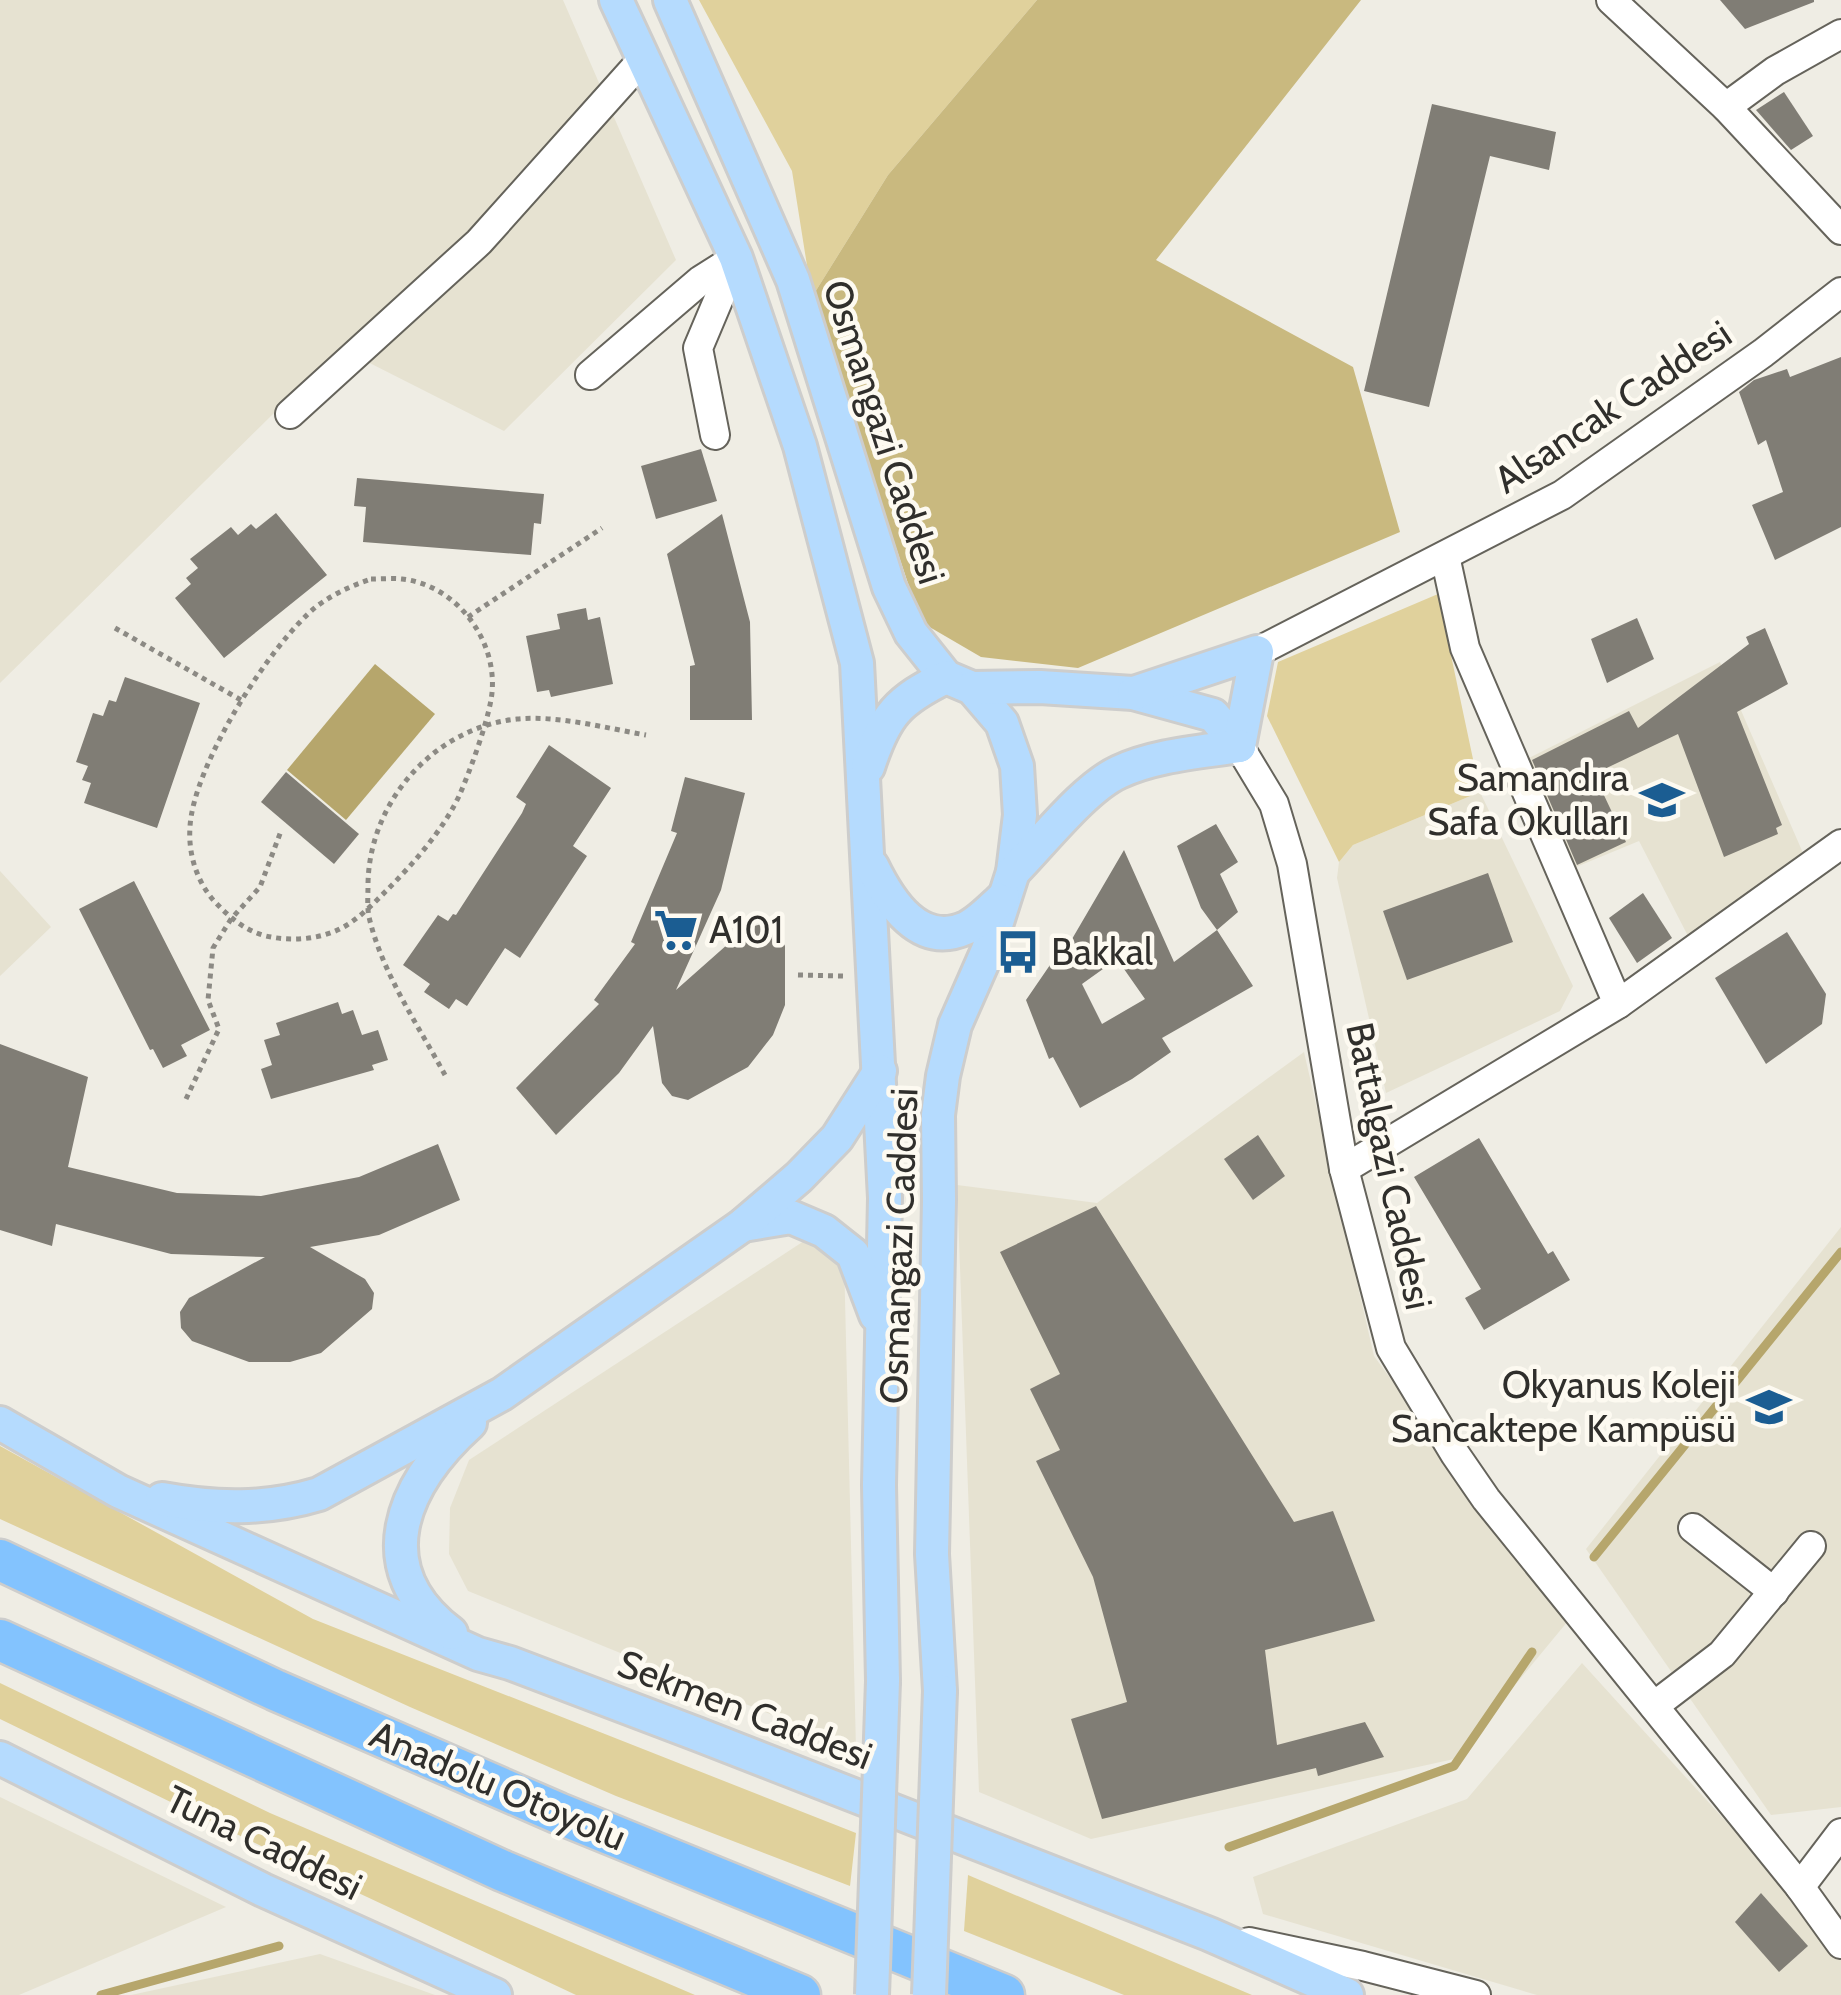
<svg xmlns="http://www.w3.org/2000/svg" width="1841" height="1995" viewBox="0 0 1841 1995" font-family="Cabin,sans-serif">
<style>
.built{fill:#e6e2d1}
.green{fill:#e0d19c}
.forest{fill:#c9b97f}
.water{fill:#b6a66c}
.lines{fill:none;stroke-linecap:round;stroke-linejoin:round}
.stream{stroke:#b6a66c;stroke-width:9}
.building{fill:#807d75;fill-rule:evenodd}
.minor-casing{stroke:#65635b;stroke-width:32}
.major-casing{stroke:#cdcdcc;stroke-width:38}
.highway-casing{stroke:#cdcdcc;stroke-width:45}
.path{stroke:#8c8a84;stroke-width:5;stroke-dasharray:5 5;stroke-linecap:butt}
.minor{stroke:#fff;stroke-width:28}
.major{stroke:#b5dbfe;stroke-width:32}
.highway{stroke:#83c3fe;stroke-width:40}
.major-bridge-casing{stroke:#cdcdcc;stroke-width:38;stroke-linecap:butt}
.major-bridge{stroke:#b5dbfe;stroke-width:32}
.labels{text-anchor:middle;stroke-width:9;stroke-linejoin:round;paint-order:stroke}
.street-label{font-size:38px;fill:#302f2c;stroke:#fdfaf1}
.poi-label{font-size:38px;fill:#302f2c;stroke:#fdfaf1;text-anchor:end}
</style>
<rect width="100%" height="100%" fill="#efede4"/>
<g class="built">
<path d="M 0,0 L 563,0 L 676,260 L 504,431 L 340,348 L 0,683 Z"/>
<path d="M 1720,662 L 1803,853 L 1688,936 L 1639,841 L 1576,867 L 1525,760 Z"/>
<path d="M 1480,792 L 1573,986 L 1560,1011 L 1386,1093 L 1337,878 L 1339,862 L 1353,845 Z"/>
<path d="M 0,871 L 51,927 L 0,976 Z"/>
<path d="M 1304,1052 L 1374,1356 L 1568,1621 L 1454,1759 L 1091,1839 L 979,1792 L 957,1185 L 1097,1203 Z"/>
<path d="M 1841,1227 L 1841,1807 L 1771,1815 L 1586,1549 Z"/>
<path d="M 807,1239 L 844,1258 L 856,1749 L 468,1591 L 449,1554 L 450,1508 L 469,1460 Z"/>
<path d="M 1582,1663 L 1841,1948 L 1841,1995 L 1537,1995 L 1263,1914 L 1253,1877 L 1467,1799 Z"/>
<path d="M 0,1797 L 226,1907 L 19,1995 L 0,1995 Z"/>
<path d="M 320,1954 L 435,1995 L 131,1995 Z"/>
</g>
<g class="green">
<path d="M 699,0 L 1037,0 L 888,175 L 812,297 L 792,171 Z"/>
<path d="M 1438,594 L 1480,792 L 1353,845 L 1339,862 L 1267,716 L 1278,662 Z"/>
<path d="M 0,1446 L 313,1619 L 856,1833 L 850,1886 L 616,1796 L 410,1707 L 0,1519 Z"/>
<path d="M 0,1683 L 270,1813 L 695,1995 L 576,1995 L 335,1882 L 0,1719 Z"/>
<path d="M 968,1875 L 1252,1995 L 1124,1995 L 964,1931 Z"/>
</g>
<path class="forest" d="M 1037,0 L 1361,0 L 1156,260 L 1353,367 L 1400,532 L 1078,668 L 981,657 L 921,622 L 812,297 L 888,175 Z"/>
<path class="water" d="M 375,664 L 435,714 L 346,820 L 287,770 Z"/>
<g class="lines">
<g class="stream">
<path d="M 1594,1557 L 1841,1252"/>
<path d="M 1229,1847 L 1454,1766 L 1532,1652"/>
<path d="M 101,1995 L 279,1946"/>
</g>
</g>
<g class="building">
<path d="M 1720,0 L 1814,0 L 1814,2 L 1745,29 Z"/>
<path d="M 1784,92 L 1813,136 L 1791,150 L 1756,110 Z"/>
<path d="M 1432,104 L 1556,132 L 1549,170 L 1490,156 L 1429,407 L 1364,391 Z"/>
<path d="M 1841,357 L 1841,527 L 1775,560 L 1752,505 L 1783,492 L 1766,440 L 1758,445 L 1739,392 L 1754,380 L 1787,369 L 1790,377 Z"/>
<path d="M 701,449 L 717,501 L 656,519 L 641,466 Z"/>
<path d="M 357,478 L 544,494 L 541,524 L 534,523 L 531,555 L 363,542 L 366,507 L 354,506 Z"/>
<path d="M 276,513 L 327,575 L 224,658 L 175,598 L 191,584 L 186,578 L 198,568 L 190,559 L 231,527 L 238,535 L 251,524 L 256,529 Z"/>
<path d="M 722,514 L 750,622 L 752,720 L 690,720 L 690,666 L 695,665 L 667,554 Z"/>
<path d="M 586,608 L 588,620 L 600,617 L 613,684 L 551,697 L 549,690 L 537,692 L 526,636 L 560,629 L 557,614 Z"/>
<path d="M 1637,618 L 1654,659 L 1607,683 L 1591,639 Z"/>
<path d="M 1765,628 L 1788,684 L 1737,712 L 1782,825 L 1776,828 L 1778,834 L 1724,857 L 1678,734 L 1594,774 L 1626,842 L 1577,865 L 1532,760 L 1629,711 L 1638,728 L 1749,644 L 1746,637 Z"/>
<path d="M 125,677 L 200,703 L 157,828 L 84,803 L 91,783 L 82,780 L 88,766 L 76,762 L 93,713 L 103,716 L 109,700 L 116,702 Z"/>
<path d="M 549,745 L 611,788 L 573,846 L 587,856 L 520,958 L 505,948 L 467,1006 L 456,999 L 449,1009 L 424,992 L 430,984 L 403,965 L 438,915 L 448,921 L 453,914 L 456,915 L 522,813 L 526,804 L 516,797 Z"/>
<path d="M 286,772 L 359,834 L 334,864 L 261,802 Z"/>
<path d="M 685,777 L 745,793 L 721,890 L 676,990 L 746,928 L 762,924 L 777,931 L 785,946 L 785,1005 L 773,1035 L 748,1067 L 688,1100 L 672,1096 L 662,1083 L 653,1026 L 619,1073 L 556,1135 L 516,1088 L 599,1004 L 594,1000 L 635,944 L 631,942 L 677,833 L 671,831 Z"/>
<path d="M 1216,824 L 1238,862 L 1220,874 L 1238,912 L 1217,930 L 1201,908 L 1177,846 Z"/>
<path d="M 1124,850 L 1174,962 L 1217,930 L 1253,986 L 1162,1038 L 1171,1052 L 1132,1079 L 1080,1108 L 1053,1057 L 1049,1059 L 1026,1000 L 1063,946 L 1065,951 ZM 1117,959 L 1145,999 L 1102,1024 L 1082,984 Z"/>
<path d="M 1488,873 L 1513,942 L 1407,980 L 1383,911 Z"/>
<path d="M 134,881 L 210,1030 L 181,1045 L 187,1056 L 163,1068 L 153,1049 L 150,1050 L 79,909 Z"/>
<path d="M 1643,893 L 1672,938 L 1637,963 L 1609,918 Z"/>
<path d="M 1787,932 L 1826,994 L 1822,1024 L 1766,1064 L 1715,978 Z"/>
<path d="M 338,1002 L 342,1014 L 353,1010 L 362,1035 L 378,1030 L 388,1060 L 372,1065 L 374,1070 L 271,1099 L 261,1069 L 272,1065 L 264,1040 L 280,1035 L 276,1023 Z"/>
<path d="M 0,1044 L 88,1077 L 68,1167 L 177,1193 L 261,1196 L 359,1177 L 438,1144 L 460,1200 L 379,1235 L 310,1247 L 365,1279 L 374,1293 L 372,1309 L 321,1353 L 290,1362 L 249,1362 L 192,1341 L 181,1328 L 180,1312 L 189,1298 L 265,1257 L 171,1254 L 56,1224 L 52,1246 L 0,1230 Z"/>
<path d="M 1258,1135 L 1285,1176 L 1253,1200 L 1224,1159 Z"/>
<path d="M 1479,1138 L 1548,1254 L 1553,1251 L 1570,1280 L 1484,1330 L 1465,1298 L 1481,1289 L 1414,1177 Z"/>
<path d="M 1096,1206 L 1294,1522 L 1333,1511 L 1375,1621 L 1265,1650 L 1277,1745 L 1365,1722 L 1384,1757 L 1318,1776 L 1316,1768 L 1102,1819 L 1071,1719 L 1127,1702 L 1093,1577 L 1036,1461 L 1060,1450 L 1030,1389 L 1060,1374 L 1000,1252 Z"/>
<path d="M 1761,1893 L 1808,1946 L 1779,1972 L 1735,1922 Z"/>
</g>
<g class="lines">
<g class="minor-casing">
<g id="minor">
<path d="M 1611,0 L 1726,107 L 1841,230"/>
<path d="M 1726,107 L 1775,71 L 1841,34"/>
<path d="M 590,375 L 701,280 L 736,258"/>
<path d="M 290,414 L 479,242 L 643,59"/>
<path d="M 715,435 L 698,348 L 736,258"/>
<path d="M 1257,652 L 1562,495 L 1763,353 L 1841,292"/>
<path d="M 1239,746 L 1274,804 L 1292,864 L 1344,1169 L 1391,1348 L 1455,1454 L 1486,1499 L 1800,1887 L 1841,1944"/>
<path d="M 1618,1004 L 1841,844"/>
<path d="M 1344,1169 L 1618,1004 L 1465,648 L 1445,556"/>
<path d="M 1693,1528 L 1774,1592"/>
<path d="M 1654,1706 L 1722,1654 L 1811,1546"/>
<path d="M 1800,1887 L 1841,1833"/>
<path d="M 1249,1942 L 1363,1966 L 1476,1995"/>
</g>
</g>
<g class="major-casing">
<g id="major">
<path d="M 616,0 L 736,258 L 800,446 L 857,663 L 885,1198 L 879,1485 L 883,1681"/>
<path d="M 670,0 L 793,280 L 889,587 L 911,633 L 946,677 L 972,688 L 1002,723 L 1017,766 L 1020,815 L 1013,872 L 988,950 L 955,1025 L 943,1076 L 938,1115 L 939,1200 L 932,1554 L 940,1691"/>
<path d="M 972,688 L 1040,687 L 1133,693 L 1213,715 L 1239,746"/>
<path d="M 1134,693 L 1257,652 L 1239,746"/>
<path d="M 868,767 C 885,715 897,701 946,677"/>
<path d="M 872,866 C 889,901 919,949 966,928 C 979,922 992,908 1003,898"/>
<path d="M 1013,872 C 1041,844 1084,788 1119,772 C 1155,755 1201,752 1239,746"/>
<path d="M 743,1225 L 791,1217 L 824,1231 L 853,1254 L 876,1315"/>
<path d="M 0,1423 L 118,1491 L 478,1654 L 510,1663 L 697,1734 L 1209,1934 L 1347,1995"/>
<path d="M 162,1499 C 216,1509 266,1510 319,1494 L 502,1394 L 743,1225 L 799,1177 L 837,1138 L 880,1071"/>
<path d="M 451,1633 C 365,1568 402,1484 470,1423"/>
<path d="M 0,1758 L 263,1890 L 495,1995"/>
</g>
</g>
<g class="highway-casing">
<g id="highway">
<path d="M 0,1560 L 275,1690 L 558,1813 L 1004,1995"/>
<path d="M 0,1640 L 503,1871 L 800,1995"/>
</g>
</g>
<g class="path">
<path d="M 371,579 C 381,579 392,578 402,579 C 458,585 501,644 491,700 C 486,727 471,768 460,794 C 444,829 414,863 387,890 C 371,906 354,924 333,932 C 312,940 288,941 266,936 C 246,931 230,918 216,903 C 197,883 188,854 190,827 C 193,766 270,644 317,606 C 335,593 351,586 371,579 Z"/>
<path d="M 468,617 L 602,528"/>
<path d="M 115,628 L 241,700"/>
<path d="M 798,975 L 843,976"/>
<path d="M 445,1075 C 418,1025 382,973 369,917 C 367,907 368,896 368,886 C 368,804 432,728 517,719 C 558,715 605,728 646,735"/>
<path d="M 186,1099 L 219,1029 L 208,1000 L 213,948 L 231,919 L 260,887 L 281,831"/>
</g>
<use href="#minor" class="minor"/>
<use href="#major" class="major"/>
<use href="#highway" class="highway"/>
<g class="major-bridge-casing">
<g id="major-bridge">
<path d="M 872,1995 L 883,1681"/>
<path d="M 929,1995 L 940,1691"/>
</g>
</g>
<use href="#major-bridge" class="major-bridge"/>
</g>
<defs>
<g id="school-bare" transform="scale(3.45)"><path d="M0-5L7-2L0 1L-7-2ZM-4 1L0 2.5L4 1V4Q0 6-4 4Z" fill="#1b5d92" stroke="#fdfaf1" stroke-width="2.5" paint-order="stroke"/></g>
<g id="supermarket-bare" transform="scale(3.45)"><path d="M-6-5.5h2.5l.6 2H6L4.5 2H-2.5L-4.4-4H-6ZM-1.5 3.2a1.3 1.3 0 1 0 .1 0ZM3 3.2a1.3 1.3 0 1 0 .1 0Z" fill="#1b5d92" stroke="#fdfaf1" stroke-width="2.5" paint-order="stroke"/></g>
<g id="bus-bare" transform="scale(3.45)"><path d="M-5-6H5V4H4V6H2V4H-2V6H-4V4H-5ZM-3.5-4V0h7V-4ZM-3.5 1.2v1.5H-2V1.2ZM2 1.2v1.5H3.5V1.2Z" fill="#1b5d92" stroke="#fdfaf1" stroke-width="2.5" paint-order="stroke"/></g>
</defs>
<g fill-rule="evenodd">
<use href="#school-bare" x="1662" y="800"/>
<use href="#supermarket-bare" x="676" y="930"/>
<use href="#bus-bare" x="1018" y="952"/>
<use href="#school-bare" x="1769" y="1407"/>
</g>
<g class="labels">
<g class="street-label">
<text transform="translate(1613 407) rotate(-34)" y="13">Alsancak Caddesi</text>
<text transform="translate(884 432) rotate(72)" y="13">Osmangazi Caddesi</text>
<text transform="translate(1389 1166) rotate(78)" y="13">Battalgazi Caddesi</text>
<text transform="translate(899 1246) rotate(-88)" y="13">Osmangazi Caddesi</text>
<text transform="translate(745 1710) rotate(21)" y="13">Sekmen Caddesi</text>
<text transform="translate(498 1786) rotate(23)" y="13">Anadolu Otoyolu</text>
<text transform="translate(264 1843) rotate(26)" y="13">Tuna Caddesi</text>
</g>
<g class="poi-label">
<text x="1629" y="791">Samandıra<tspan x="1629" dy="44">Safa Okulları</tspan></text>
<text x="709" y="943" text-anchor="start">A101</text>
<text x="1051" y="965" text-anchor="start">Bakkal</text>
<text x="1736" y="1398">Okyanus Koleji<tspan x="1736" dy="44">Sancaktepe Kampüsü</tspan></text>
</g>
</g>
</svg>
